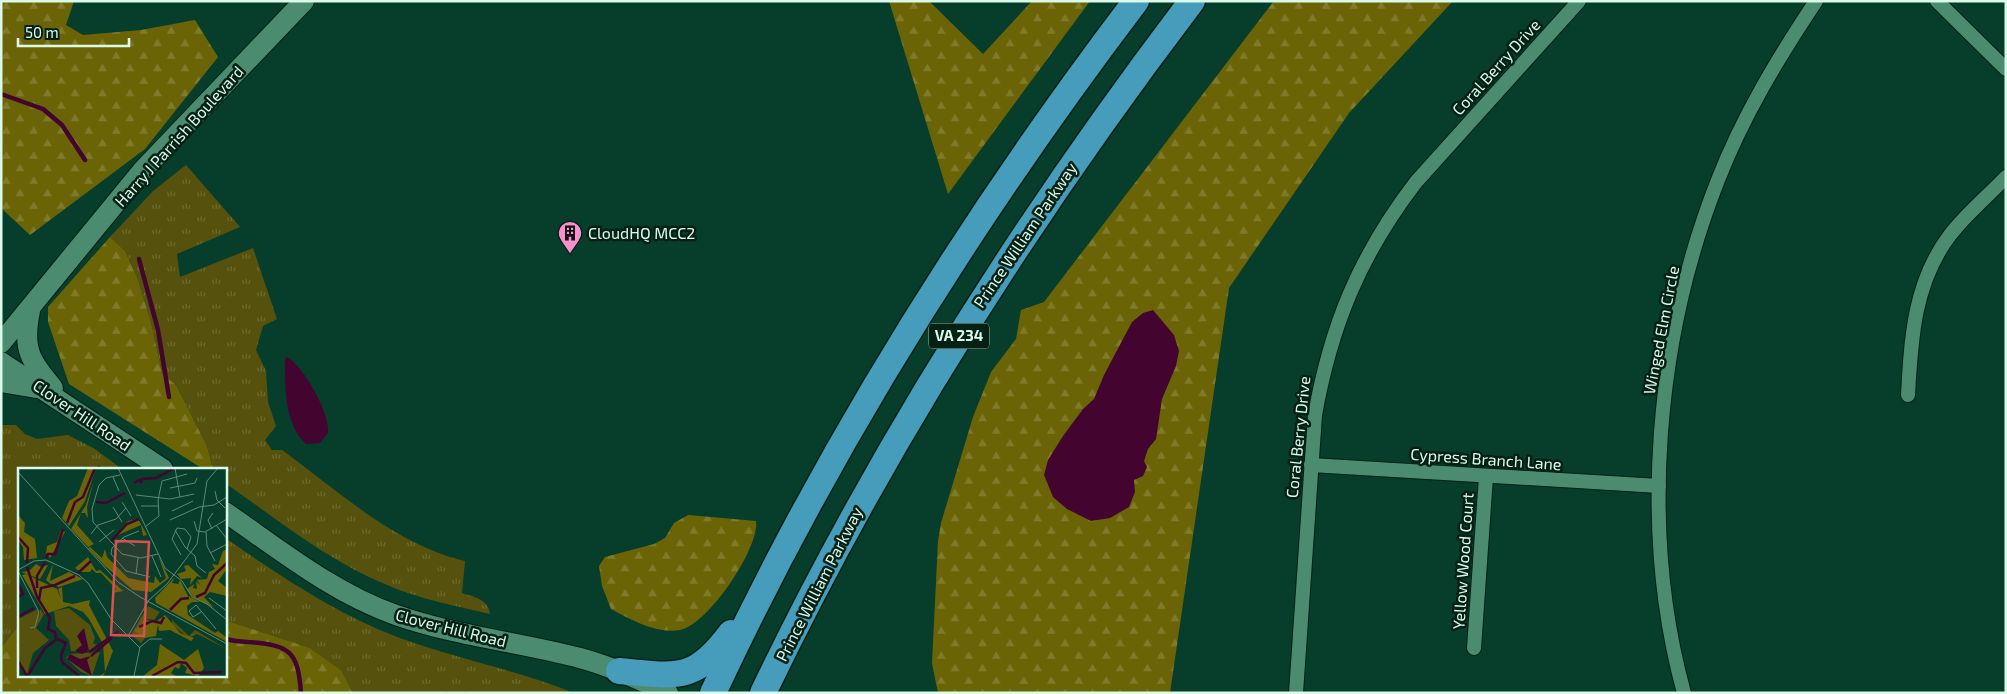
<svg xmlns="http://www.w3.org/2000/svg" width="2007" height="694" viewBox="0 0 2007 694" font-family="'Exo 2',sans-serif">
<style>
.grass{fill:url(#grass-tufts)}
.forest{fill:url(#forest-firs)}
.water{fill:#43042f}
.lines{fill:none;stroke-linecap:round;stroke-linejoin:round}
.stream{stroke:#43042f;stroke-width:4.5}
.street-casing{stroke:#002215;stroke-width:16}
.secondary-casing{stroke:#002215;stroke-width:22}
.highway-casing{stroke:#002215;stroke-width:29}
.street{stroke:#4b8b70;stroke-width:14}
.secondary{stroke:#4b8b70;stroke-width:20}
.highway{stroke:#469cbb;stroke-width:26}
.labels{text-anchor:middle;stroke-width:5;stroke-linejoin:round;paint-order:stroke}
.shield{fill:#052116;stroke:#9ab9aa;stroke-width:1}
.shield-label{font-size:15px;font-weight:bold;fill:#dafaea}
.street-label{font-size:16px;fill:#dafaea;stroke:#052116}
.poi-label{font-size:16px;fill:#dafaea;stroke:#052116;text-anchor:start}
.inset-river{fill:none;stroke:#43042f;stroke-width:2.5}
.inset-road{fill:none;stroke:#5b8977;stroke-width:1}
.view{fill:#d7524f;fill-opacity:0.15;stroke:#d7524f;stroke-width:2.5}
.inset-edge{fill:none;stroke:#dafaea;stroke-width:2.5}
</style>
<defs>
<pattern id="grass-tufts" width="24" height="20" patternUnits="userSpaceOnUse" patternTransform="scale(1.25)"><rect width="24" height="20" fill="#56510d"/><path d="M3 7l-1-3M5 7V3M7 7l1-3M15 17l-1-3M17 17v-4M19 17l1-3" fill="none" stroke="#6e6b30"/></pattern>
<pattern id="forest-firs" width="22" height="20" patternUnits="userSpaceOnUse" patternTransform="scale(1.25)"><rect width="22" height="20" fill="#6b6407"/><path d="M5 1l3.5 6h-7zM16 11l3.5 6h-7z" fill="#807b2b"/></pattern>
</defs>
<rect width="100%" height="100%" fill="#073d2b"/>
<g class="grass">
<path d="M 186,165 L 240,227 L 177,254 L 180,277 L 253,248 L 277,319 L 263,326 L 256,350 L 266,371 L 268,402 L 276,426 L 265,440 L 272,450 L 282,450 C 338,491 396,545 465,561 L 462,593 C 474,597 488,599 490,614 C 456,606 419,599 387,585 C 328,561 277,519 225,483 L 225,469 L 213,469 L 207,446 L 176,385 L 162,373 L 151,322 L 137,277 L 125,251 L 110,237 L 153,191 Z"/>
<path d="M 1,425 L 16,425 L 25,434 L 37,439 L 68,435 L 95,449 L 122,469 L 102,469 L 99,465 L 95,469 L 19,469 L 19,625 L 1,648 Z"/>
<path d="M 225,538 C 281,576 336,614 400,638 C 457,659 517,670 574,693 L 353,693 L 341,670 L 310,648 L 225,620 Z"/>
</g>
<g class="forest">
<path d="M 1,1 L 74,1 L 66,25 L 83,35 L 141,30 L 195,20 L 218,57 L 145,149 L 30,235 L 1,208 Z"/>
<path d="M 889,1 L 929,1 L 983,54 L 1032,1 L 1090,1 L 948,194 Z"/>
<path d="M 1274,1 L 1453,1 L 1349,113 L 1229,288 L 1170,693 L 938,693 L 932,663 L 938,541 L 941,523 L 973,417 L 991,372 L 1016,339 L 1021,310 L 1044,302 Z"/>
<path d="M 110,237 L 125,251 L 137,277 L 151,322 L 162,373 L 176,385 L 207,446 L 213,469 L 203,469 L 69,384 L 48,322 L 48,307 Z"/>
<path d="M 688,515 L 756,521 C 760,547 708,625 680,630 C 657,634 631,620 611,609 L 602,586 L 599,566 L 605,557 L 654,544 L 665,538 L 674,523 Z"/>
<path d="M 225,620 L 310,648 L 341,670 L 353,693 L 1,693 L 1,648 L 19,625 L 19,675 L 225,675 Z"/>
</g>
<g class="water">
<path d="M 1153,310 L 1174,335 L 1179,351 L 1176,366 L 1162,399 L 1156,439 L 1148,449 L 1144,461 L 1147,467 L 1143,476 L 1134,480 L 1135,492 L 1129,507 L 1110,518 L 1091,521 L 1067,509 L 1053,497 L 1044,475 L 1048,460 L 1063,436 L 1083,409 L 1094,399 L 1104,375 L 1132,322 L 1143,313 Z"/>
<path d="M 287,357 C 304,367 330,413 328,433 L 320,443 L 306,444 C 284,424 285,386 285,359 Z"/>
</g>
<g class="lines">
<g class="stream">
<path d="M 1,94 L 43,109 L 62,125 L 85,160"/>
<path d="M 139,259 L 158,330 L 169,397"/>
<path d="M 225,638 C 232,642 241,641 248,642 C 290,645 298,651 301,693"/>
</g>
<g class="street-casing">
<g id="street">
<path d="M 1937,1 L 2006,69"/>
<path d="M 1908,395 C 1911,339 1914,282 1950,235 C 1966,214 1988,196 2006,177"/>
<path d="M 1311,465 L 1659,486"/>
<path d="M 1474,648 L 1486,477"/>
<path d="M 1296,693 L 1315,415 C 1331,325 1360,255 1416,182 L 1579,1"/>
<path d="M 1684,693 C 1639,529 1656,337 1718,180 C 1743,116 1778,58 1816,1"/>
</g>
</g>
<g class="secondary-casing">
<g id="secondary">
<path d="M 30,311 C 22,349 30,360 53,388"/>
<path d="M 1,343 L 142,171 L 304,1"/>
<path d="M 1,362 L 163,469"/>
<path d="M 1,382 L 36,388"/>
<path d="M 225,512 C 279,549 333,593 396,615 C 456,636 519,642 580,658 C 610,666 639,679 668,693"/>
</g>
</g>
<g class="highway-casing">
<g id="highway">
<path d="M 619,671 C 677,676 694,683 731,633"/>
<path d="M 713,693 C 828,447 972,217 1136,1"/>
<path d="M 763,693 C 881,447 1027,218 1192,1"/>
</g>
</g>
<use href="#street" class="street"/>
<use href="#secondary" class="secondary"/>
<use href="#highway" class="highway"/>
</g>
<defs>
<g id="building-pin" transform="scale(1.25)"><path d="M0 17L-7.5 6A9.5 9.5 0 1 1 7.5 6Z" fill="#f890cd" stroke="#052116"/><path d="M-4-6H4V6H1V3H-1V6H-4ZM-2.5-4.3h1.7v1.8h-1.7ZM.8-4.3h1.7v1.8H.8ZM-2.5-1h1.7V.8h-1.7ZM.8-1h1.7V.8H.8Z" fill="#111"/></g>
</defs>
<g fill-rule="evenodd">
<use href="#building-pin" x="570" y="233"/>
</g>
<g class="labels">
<rect class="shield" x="929" y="323.5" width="60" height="25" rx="4"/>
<g class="shield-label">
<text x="959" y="341">VA 234</text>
</g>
<g class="street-label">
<text transform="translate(1496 67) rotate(-48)" y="6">Coral Berry Drive</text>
<text transform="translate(179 136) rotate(-48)" y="6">Harry J Parrish Boulevard</text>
<text transform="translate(1025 235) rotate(-56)" y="6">Prince William Parkway</text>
<text transform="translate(1661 330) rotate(-79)" y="6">Winged Elm Circle</text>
<text transform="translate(82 415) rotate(34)" y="6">Clover Hill Road</text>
<text transform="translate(1298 437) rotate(-84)" y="6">Coral Berry Drive</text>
<text transform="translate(1486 459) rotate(4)" y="6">Cypress Branch Lane</text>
<text transform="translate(1463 561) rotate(-86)" y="6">Yellow Wood Court</text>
<text transform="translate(819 584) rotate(-63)" y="6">Prince William Parkway</text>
<text transform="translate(451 628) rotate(14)" y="6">Clover Hill Road</text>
</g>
<g class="poi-label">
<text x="588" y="239">CloudHQ MCC2</text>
</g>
</g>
<g transform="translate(18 468)">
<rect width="209" height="209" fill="#073d2b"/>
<path d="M 130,138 L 142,144 L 136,152 L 130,151 L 116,163 L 127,170 L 123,175 L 113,167 ZM 20,141 L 21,149 L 22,141 L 26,146 L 18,160 L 31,172 L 15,185 L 9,207 L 0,191 L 0,151 ZM 154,152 L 171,168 L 177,162 L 209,181 L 179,166 L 171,170 L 154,157 Z" fill="#56510d"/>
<path d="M 70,0 L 78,0 L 67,33 L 51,58 L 44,50 L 51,33 L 59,28 ZM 76,12 L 69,39 L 70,50 L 67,45 L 63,45 L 59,57 L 76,76 L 70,79 L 53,61 L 68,37 ZM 0,47 L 7,55 L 6,64 L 17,71 L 19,90 L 6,92 L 5,79 L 0,72 ZM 120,51 L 129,67 L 125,68 L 123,57 L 100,67 L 110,53 ZM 43,62 L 47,64 L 32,90 L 28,85 L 29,78 L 39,74 ZM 72,79 L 84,90 L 87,81 L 89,89 L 110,110 L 136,115 L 137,108 L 142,115 L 148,110 L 140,87 L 151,110 L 133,124 L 115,122 L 87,98 L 70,80 ZM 209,81 L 209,101 L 200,113 L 209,120 L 209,128 L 192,124 L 186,129 L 196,140 L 175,129 L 169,121 L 176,116 L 175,120 L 179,121 L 178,113 L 183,118 L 179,112 L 189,111 L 191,104 L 197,101 L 194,96 L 200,97 L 205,83 ZM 70,89 L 78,103 L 82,102 L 105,123 L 94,125 L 98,121 L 83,105 L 78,105 L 74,101 L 72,104 L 63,104 L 57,100 ZM 18,96 L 23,99 L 30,97 L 22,111 L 3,104 L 11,103 ZM 35,96 L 32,113 L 51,104 L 65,111 L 41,119 L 33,116 L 28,112 ZM 170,97 L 184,110 L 179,108 L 172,117 L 173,110 L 163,111 L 159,106 L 168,103 L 166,98 ZM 8,106 L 39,121 L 43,131 L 40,121 L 44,119 L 45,134 L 55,136 L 72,132 L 71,137 L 95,183 L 87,204 L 85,208 L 82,208 L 87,204 L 85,176 L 71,151 L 65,144 L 51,138 L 27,146 L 4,107 ZM 157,109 L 154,115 L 160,116 L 162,112 L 170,128 L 182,134 L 174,134 L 169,138 L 170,147 L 197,165 L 200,163 L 209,170 L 209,174 L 138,135 L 137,130 ZM 147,147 L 162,165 L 176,170 L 173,173 L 152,162 L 141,163 L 140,156 L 138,168 L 126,170 L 116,163 L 126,152 L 139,153 ZM 142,176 L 166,192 L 180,181 L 186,200 L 180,208 L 167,205 L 169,200 L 163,195 L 161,201 L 157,199 L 153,205 L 158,208 L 125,208 L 139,197 Z" fill="#6b6407"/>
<path d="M 51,140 L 72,157 L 77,170 L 75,175 L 79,177 L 70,184 L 53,183 L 51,172 L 38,158 L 36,143 ZM 82,184 L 74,208 L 63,204 L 48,190 L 52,186 Z" fill="#56510d"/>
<path d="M 66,160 L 71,183 L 64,186 L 57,183 L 64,177 L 59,168 ZM 52,186 L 62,191 L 73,188 L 69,192 L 74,208 L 49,191 Z" fill="#43042f"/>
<path class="inset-river" d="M 116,15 L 121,12 L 123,14 L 124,11 L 138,10 L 155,1M 78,34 L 88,35 L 107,25M 49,55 L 57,34 L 65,29 L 77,0M 0,69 L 10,80 L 9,95M 93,73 L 109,56 L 121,51M 28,90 L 30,86 L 37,86 L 45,61M 9,99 L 19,129 L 32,150 L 30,161 L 37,164 L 38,171M 60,105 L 73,93M 19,120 L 19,108 L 27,94M 0,129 L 5,126 L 1,117M 178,129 L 187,125 L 196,107 L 209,95M 21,132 L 23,120 L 37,117 L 57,108M 152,142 L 163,131 L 171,130M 0,149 L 16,140M 121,159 L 134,153 L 143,155 L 146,149M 71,184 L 101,163M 73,188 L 94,170M 0,193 L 9,208M 10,207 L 27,180 L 39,171 L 48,175 L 43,187 L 44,194 L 61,208M 134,208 L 160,194 L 168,195 L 176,205 L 204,204"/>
<path class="inset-road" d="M 100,0 L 147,100 L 164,113 L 174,129 L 189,136 L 209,152M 157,0 L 162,29M 0,4 L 100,114 L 122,129 L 209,176M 102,7 L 88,10 L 81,17 L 74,41 L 75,54 L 104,86 L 123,90 L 140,86M 95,9 L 101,23M 152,20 L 177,15 L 179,10M 197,23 L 199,32 L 207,40M 118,27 L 152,31 L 176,26M 104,34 L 113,48M 123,38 L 140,38M 95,39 L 104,54M 154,43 L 175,33M 152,52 L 181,39 L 196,37 L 209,29M 176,53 L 179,63 L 187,64 L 209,51M 198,57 L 209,71M 127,59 L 141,48 L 140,32 L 144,13 L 169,6M 194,61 L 190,52 L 195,45M 157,62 L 167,79 L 177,88 L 179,98 L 188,105M 121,63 L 106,69 L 94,80 L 93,86 L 108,103 L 132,109M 188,64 L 189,78 L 197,93M 73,66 L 80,57 L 98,51 L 108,40M 104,70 L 117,78M 81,74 L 96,62M 192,85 L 209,76M 163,87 L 154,71 L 159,60 L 167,61 L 173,69 L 169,81M 134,88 L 143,109M 0,102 L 16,93 L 28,92 L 61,107 L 70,115 L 93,151 L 122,180M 0,103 L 21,144 L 17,159 L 12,160M 118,106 L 120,90M 191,130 L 209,143M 183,144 L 175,149 L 171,143 L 178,137 L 198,161M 110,168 L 131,132 L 149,116 L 179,76 L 189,13 L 200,0M 116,208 L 122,179 L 132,171 L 144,171"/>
<path class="view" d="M 98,73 L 131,74 L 126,168 L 93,167 Z"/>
<rect width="209" height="209" class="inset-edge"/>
</g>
<rect width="2007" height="694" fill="none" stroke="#dafaea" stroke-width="5"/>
<path d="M18 38v8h111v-8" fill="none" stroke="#dafaea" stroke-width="2.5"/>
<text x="25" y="38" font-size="15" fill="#dafaea" stroke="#052116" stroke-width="4" paint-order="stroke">50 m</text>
</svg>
